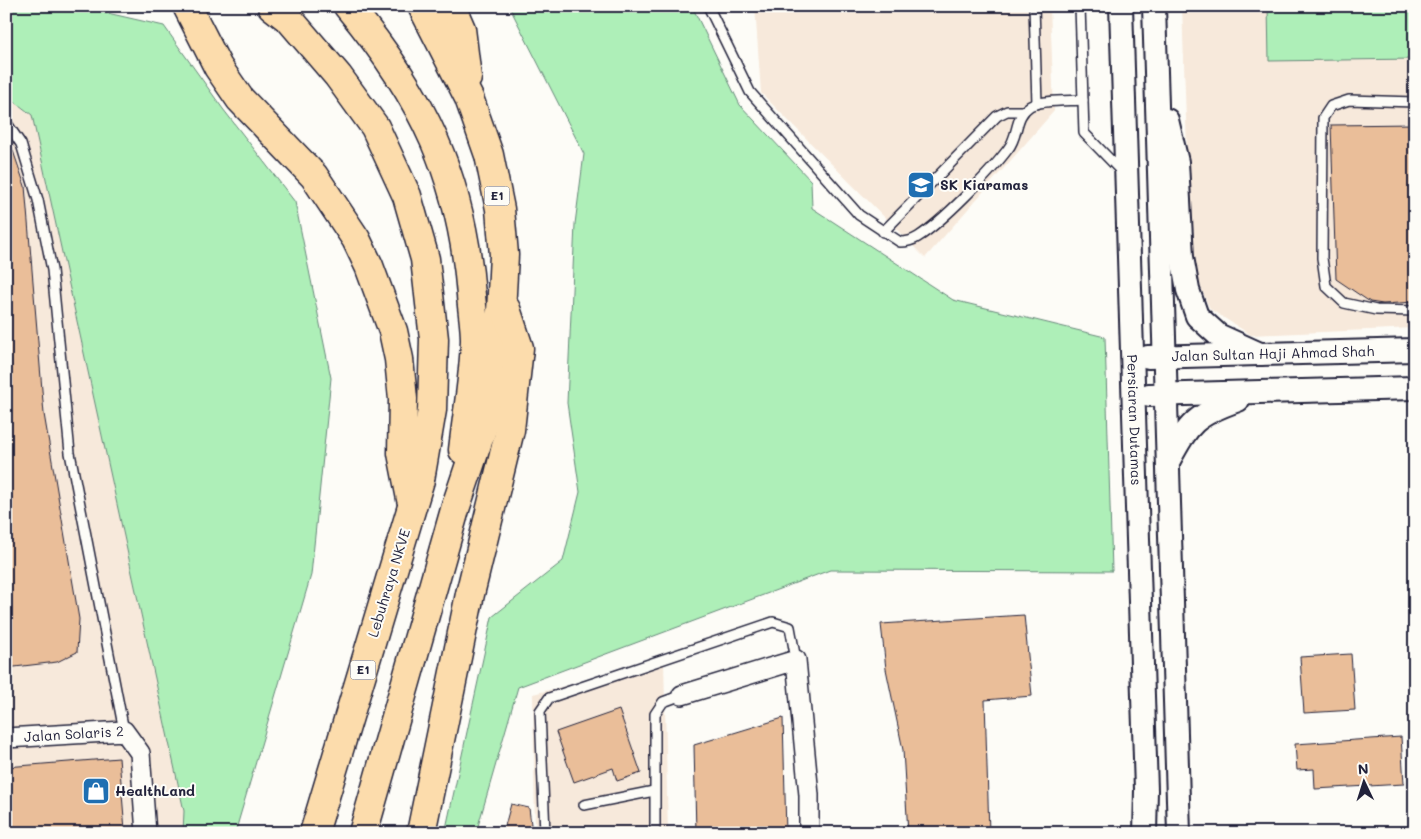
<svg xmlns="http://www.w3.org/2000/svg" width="1421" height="839" viewBox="0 0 1421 839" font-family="Mali,sans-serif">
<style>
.built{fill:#f7e9db}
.green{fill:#aeefb8;stroke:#68887a}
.building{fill:#eabe99;stroke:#22223b}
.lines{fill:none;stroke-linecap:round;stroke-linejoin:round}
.service-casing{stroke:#22223b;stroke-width:12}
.minor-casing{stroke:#22223b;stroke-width:22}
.tertiary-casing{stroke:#22223b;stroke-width:26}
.motorway-casing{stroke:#22223b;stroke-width:31}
.service{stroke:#fdfcf7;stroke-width:9}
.minor{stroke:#fdfcf7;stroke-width:19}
.tertiary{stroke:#fdfcf7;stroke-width:22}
.motorway{stroke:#fcdcac;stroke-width:28}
.labels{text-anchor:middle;stroke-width:4;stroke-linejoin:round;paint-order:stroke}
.shield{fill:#fdfcf7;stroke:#646373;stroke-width:1}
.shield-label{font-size:12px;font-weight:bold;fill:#22223b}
.poi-label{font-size:14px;font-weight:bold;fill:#22223b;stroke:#fdfcf7;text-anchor:start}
.street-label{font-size:14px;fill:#22223b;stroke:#fdfcf7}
</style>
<rect width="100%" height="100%" fill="#fdfcf7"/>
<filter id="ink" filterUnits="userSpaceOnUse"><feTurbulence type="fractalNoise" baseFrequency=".02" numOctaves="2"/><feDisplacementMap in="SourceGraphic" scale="10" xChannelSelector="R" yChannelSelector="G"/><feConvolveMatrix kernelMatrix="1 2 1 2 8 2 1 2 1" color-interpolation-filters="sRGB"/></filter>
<g filter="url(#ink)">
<g class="built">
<path d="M 755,6 L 1050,6 L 1054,111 L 925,258 L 761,93 Z"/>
<path d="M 1182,6 L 1415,6 L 1415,328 L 1251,335 L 1210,309 L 1191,265 Z"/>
<path d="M 6,95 L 32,115 L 184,811 L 183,833 L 6,833 Z"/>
<path d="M 664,661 L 668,833 L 535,833 L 533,694 Z"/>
</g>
<g class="green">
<path d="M 6,6 L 77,6 L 164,26 L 223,109 L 295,202 L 331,378 L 311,575 L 235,833 L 183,833 L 184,811 L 32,115 L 6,95 Z"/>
<path d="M 509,6 L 692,6 L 740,105 L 811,181 L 812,208 L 953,300 L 1105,337 L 1112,571 L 830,570 L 518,687 L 476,833 L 445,833 L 492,617 L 563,561 L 580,492 L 567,403 L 575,224 L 584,154 Z"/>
<path d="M 1268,6 L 1415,6 L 1415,59 L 1269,61 Z"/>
</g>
<g class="building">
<path d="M 1415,124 L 1415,302 L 1383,304 L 1370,302 L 1336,279 L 1331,125 Z"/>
<path d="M 6,139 L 9,139 L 25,186 L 44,414 L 79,619 L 77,652 L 57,662 L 6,668 Z"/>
<path d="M 1024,615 L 1032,696 L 985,700 L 989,833 L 908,833 L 903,750 L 886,669 L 881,624 Z"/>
<path d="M 1351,654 L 1355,710 L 1304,713 L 1300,657 Z"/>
<path d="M 619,710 L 641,773 L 617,781 L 613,768 L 574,782 L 556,732 Z"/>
<path d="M 783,718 L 786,833 L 696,833 L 694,745 Z"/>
<path d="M 1401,737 L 1404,784 L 1315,789 L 1314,769 L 1297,770 L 1295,744 Z"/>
<path d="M 119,758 L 125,830 L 84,833 L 6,833 L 6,767 Z"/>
<path d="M 511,804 L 529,808 L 532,833 L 503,833 Z"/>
</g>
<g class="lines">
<g class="service-casing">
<g id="service">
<path d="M 708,6 L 750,92 L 859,215 L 900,242 C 906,242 912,241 918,237 C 942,222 990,173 1008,149 C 1019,136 1014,116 1030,106 C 1040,100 1070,101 1083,100"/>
<path d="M 1034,6 L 1037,104"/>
<path d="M 1080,6 L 1084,133 L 1123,173"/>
<path d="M 1415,102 L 1349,100 L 1331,106 L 1323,118 L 1322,258 L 1326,286 L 1344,303 L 1376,310 L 1415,311"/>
<path d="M 6,122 L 21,144 L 38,200 L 52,270 L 70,453 L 124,731"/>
<path d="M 883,232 L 997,116 L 1007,111 L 1024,111"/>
<path d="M 584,805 L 654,791"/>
<path d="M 545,833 L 540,711 L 549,698 L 773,622 L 790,627 L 796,660"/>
<path d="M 655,833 L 655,714 L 663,702 L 682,695"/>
</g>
</g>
<g class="minor-casing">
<g id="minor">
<path d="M 682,695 L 796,660 L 809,795 L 809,833"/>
<path id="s1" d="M 6,738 L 124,731 L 140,753 L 146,833"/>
</g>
</g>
<g class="tertiary-casing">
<g id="tertiary">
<path id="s2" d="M 1121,6 L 1146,790 L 1145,833"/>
<path d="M 1154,6 L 1179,833"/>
<path d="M 1167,120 L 1177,162 L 1182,257 L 1188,290 L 1197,316 L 1218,335 L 1260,354"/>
<path id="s3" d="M 1148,357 L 1415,350"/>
<path d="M 1149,395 L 1415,388"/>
<path d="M 1168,462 C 1189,423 1195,415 1238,400"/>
</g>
</g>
<g class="motorway-casing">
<g id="motorway">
<path d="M 187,6 L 218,67 L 240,99 L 314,176 L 356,239 L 369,266 L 393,331 L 399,359 L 403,399 L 402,453 L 411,499"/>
<path d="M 272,6 L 290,20 L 338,76 L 375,127 L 407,196 L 425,259 L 434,339 L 432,410 L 420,480 L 314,833"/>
<path d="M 348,6 C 423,96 462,178 471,295 C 472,310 475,325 475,340 C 474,377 467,414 463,450"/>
<path d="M 451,6 L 461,29 L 467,78"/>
<path d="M 363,833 L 456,506 L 486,417 L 499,350 L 504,255 L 500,209 L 489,155 L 469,98 L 422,6"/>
<path d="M 421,833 L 470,594 L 510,430 L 519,348 L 506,309"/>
</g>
</g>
<use href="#service" class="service"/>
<use href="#minor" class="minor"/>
<use href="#tertiary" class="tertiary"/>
<use href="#motorway" class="motorway"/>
</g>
</g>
<defs>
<g id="school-square" transform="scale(1.4375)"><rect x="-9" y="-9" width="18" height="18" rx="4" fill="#1f6fb2" stroke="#fdfcf7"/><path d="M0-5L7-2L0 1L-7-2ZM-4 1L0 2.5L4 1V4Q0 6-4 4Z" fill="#fff"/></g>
<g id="shop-square" transform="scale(1.4375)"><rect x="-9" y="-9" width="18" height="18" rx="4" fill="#1f6fb2" stroke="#fdfcf7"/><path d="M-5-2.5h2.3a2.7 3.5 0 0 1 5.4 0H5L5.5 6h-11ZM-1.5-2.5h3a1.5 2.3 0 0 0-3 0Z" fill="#fff"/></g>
</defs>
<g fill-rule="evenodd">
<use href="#school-square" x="921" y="185"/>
<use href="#shop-square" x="96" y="791"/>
</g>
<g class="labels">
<g class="shield">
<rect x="484.5" y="186.5" width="25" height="19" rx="4"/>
<rect x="350.5" y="660.5" width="25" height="19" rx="4"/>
</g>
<g class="shield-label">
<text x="497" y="200">E1</text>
<text x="363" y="674">E1</text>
</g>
<g class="poi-label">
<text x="940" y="190">SK Kiaramas</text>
<text x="115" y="796">HealthLand</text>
</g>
<g class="street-label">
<text dy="5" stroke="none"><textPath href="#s3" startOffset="125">Jalan Sultan Haji Ahmad Shah</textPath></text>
<text dy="5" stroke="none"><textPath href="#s2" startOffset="414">Persiaran Dutamas</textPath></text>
<text transform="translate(389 583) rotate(-73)" y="5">Lebuhraya NKVE</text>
<text dy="5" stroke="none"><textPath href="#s1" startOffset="68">Jalan Solaris 2</textPath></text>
</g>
</g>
<rect width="1421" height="839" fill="none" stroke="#fdfcf7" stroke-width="25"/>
<rect x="12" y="12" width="1396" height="814" fill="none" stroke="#22223b" stroke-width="2" filter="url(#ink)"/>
<g transform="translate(1364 782) rotate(356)" stroke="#fdfcf7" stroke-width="4" paint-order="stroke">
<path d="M0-4L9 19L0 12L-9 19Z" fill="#22223b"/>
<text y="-8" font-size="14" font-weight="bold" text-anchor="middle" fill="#22223b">N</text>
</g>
</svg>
